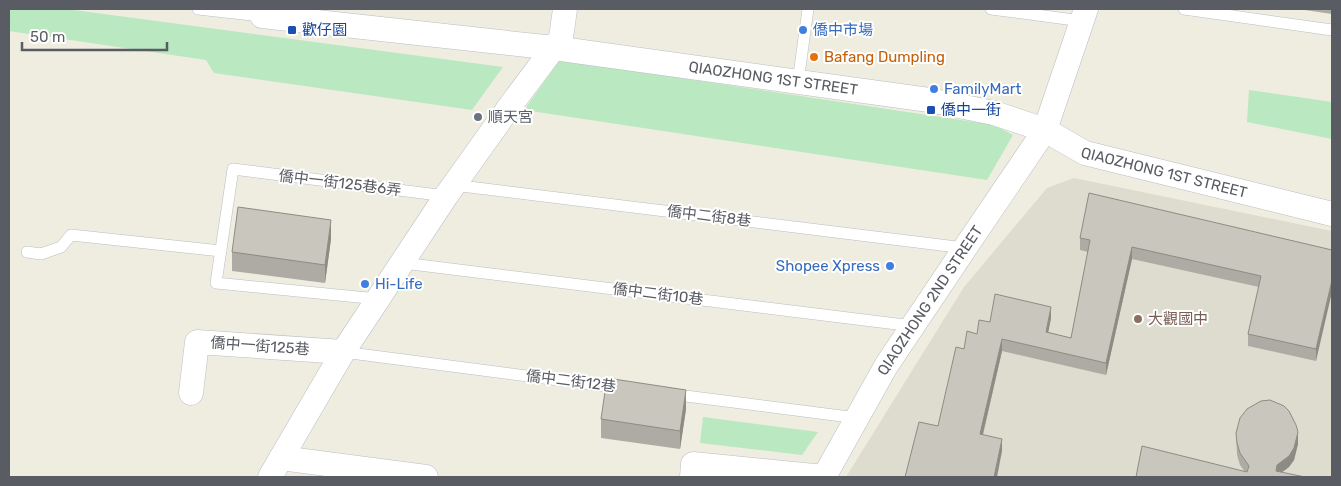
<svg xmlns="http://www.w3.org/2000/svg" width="1341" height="486" viewBox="0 0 1341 486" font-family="Rubik,'Noto Sans TC',sans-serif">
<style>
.education{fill:#dddccf}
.green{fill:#bae8c1}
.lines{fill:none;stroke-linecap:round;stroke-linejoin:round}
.service-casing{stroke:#bbbdc3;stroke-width:12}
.minor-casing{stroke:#bbbdc3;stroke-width:25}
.service{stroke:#fff;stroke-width:11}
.minor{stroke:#fff;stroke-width:24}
.wall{fill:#adaba3}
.shaded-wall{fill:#8d8b84}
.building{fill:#c9c7bd;stroke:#8d8b84}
.transit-dot{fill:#1a4fb4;stroke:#fff;stroke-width:2}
.shop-dot{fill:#3f7fe0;stroke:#fff;stroke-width:2}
.food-dot{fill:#e8710a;stroke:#fff;stroke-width:2}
.worship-dot{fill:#6b7280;stroke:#fff;stroke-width:2}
.education-dot{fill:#8d6e63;stroke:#fff;stroke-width:2}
.labels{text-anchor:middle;stroke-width:4;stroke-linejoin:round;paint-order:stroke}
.transit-label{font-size:15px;fill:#164399;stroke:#fff;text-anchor:start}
.shop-label{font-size:15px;fill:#366cbe;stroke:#fff;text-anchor:start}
.food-label{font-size:15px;fill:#c56008;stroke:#fff;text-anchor:start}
.street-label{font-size:15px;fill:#595c63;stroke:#fff}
.worship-label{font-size:15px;fill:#5b616d;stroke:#fff;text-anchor:start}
.education-label{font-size:15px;fill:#785e54;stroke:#fff;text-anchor:start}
</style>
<rect width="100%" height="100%" fill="#eeede0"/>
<path class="education" d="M 1074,178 L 1332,231 L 1332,477 L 846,477 L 964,287 L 1047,188 Z"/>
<g class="green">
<path d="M 9,9 L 66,9 L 503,67 L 472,110 L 214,73 L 206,60 L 9,31 Z"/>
<path d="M 560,60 L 994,125 L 1013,135 L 987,180 L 524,110 Z"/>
<path d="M 1249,90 L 1332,102 L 1332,139 L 1247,122 Z"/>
<path d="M 703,417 L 818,432 L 802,455 L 700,443 Z"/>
</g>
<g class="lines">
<g class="service-casing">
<g id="service">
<path d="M 198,9 L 262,16"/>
<path d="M 991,9 L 1082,21"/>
<path d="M 1184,9 L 1332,30"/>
<path d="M 798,82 L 808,9"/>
<path d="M 453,185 L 965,248"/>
<path d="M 27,252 L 41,254 L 61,247 L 71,235 L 221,251"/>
<path d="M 403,263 L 913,326"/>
<path d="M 378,299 L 216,283 L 233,169 L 446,196"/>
<path d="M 343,352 L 620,388"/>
<path d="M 670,394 L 857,418"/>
</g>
</g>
<g class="minor-casing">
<g id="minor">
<path id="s1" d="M 262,16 L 554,48 L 929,100 L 994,113 L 1045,130 L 1085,153 L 1332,214"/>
<path d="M 191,393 L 197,342 L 343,352"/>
<path d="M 281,458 L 426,477"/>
<path d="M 270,477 L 343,352 L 446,196 L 513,102 L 561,38 L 565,9"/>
<path d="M 692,477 L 693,464 L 824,477"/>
<path id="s2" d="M 824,477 L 886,366 L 965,248 L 1045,130 L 1086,9"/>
</g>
</g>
<use href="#service" class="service"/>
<use href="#minor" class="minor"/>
</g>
<g class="wall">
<path d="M 1298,9 L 1332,9 L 1332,14 Z"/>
<path d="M 1080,238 L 1332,250 L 1316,361 L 1248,346 L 1248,334 L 1259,287 L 1132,259 L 1106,375 L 1002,351 L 983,435 L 1002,451 L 938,426 L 964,349 L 977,334 L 990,322 L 1051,318 L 1048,332 L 1071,338 L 1088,252 L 1080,250 Z"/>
<path d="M 331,239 L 325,283 L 232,271 L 232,252 Z"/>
<path d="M 686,409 L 680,449 L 601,438 L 601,419 Z"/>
<path d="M 1236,433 L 1298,444 L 1294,460 L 1289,467 L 1282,472 L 1245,472 L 1240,465 L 1237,455 Z"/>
</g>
<g class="shaded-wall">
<path d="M 331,220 L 331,239 L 325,283 L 325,265 Z"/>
<path d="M 1132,247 L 1132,259 L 1106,375 L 1106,363 Z"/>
<path d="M 1332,280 L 1332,292 L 1316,361 L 1316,349 Z"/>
<path d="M 1051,307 L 1051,318 L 1046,344 L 1046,332 Z"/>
<path d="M 1002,339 L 1002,351 L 980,446 L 980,434 Z"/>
<path d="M 686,390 L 686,409 L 680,449 L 680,431 Z"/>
<path d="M 1298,432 L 1298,444 L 1294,460 L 1289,467 L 1277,476 L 1276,471 L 1277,465 Z"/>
<path d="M 1002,439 L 1002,451 L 997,477 L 994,477 Z"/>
</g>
<g class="building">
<path d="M 1089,193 L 1332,250 L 1332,280 L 1316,349 L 1248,334 L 1261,276 L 1132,247 L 1106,363 L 1002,339 L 980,434 L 1002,439 L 994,477 L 905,477 L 919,422 L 938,426 L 956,347 L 964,349 L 967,331 L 977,334 L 979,320 L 990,322 L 995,294 L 1051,307 L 1046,332 L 1071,338 L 1090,240 L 1080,238 Z"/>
<path d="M 238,207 L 331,220 L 325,265 L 232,252 Z"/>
<path d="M 607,378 L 686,390 L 680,431 L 601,419 Z"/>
<path d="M 1270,400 L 1284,406 L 1289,411 L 1296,425 L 1298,432 L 1294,448 L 1289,456 L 1277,465 L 1276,471 L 1305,477 L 1136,477 L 1142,446 L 1247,472 L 1249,466 L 1240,453 L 1237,443 L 1236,433 L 1240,418 L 1247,409 L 1261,401 Z"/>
</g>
<g class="transit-dot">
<rect x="287" y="25" width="10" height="10" rx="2.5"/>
<rect x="926" y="105" width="10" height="10" rx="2.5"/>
</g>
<g class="shop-dot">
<circle cx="803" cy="30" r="5"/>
<circle cx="934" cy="89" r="5"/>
<circle cx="890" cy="266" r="5"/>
<circle cx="365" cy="284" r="5"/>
</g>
<circle class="food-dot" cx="814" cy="57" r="5"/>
<circle class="worship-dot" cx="478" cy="117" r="5"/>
<circle class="education-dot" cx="1138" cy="319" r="5"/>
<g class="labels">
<g class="transit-label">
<text x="302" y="35">歡仔園</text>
<text x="941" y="115">僑中一街</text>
</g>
<g class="shop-label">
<text x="813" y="35">僑中市場</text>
<text x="944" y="94">FamilyMart</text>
<text x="880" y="271" text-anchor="end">Shopee Xpress</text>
<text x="375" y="289">Hi-Life</text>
</g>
<g class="food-label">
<text x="824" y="62">Bafang Dumpling</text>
</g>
<g class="street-label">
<text dy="5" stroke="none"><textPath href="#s1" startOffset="515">QIAOZHONG 1ST STREET</textPath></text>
<text dy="5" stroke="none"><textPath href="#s1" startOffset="920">QIAOZHONG 1ST STREET</textPath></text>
<text transform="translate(340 183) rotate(7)" y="5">僑中一街125巷6弄</text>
<text transform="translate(709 216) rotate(7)" y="5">僑中二街8巷</text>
<text transform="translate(658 294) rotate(7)" y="5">僑中二街10巷</text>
<text dy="5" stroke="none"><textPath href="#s2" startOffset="206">QIAOZHONG 2ND STREET</textPath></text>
<text transform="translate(260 346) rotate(4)" y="5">僑中一街125巷</text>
<text transform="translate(571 381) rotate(7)" y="5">僑中二街12巷</text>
</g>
<g class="worship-label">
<text x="488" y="122">順天宮</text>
</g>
<g class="education-label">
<text x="1148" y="324">大觀國中</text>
</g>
</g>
<rect width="1341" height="486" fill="none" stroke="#595c63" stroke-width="20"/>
<path d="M22 42v8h145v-8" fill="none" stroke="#595c63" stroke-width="2.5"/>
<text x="30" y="42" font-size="15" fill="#595c63" stroke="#ffffff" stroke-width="4" paint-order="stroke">50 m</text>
</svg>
